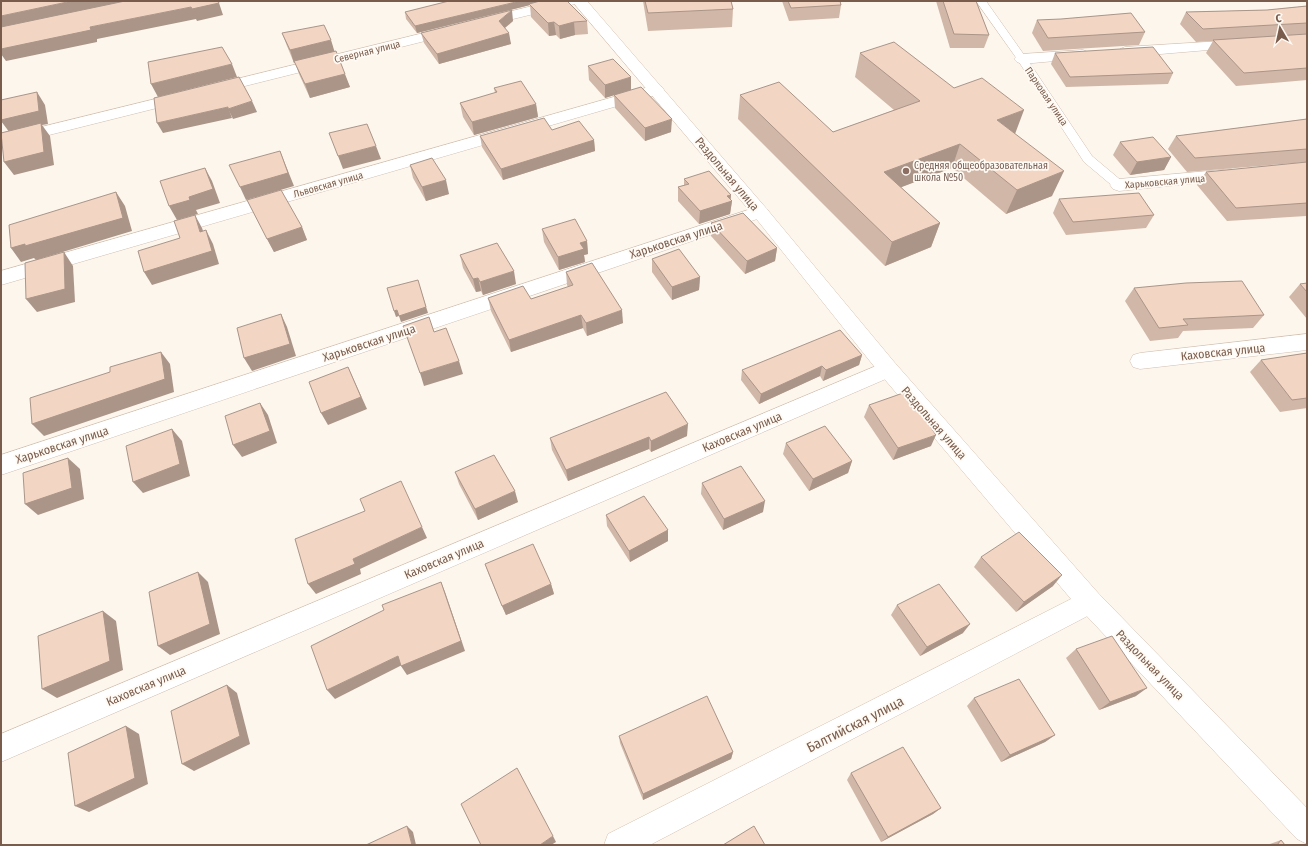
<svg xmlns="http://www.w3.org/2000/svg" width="1308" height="846" viewBox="0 0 1308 846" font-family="'Fira Sans Condensed',sans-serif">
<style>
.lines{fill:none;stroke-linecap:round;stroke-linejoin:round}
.lane-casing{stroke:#d1beb0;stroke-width:1}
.street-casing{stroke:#d1beb0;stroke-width:1}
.secondary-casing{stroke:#d6c0b0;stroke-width:1}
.lane{fill:#fff;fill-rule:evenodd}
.street{fill:#fff;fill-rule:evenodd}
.secondary{fill:#fff;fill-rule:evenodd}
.wall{fill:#d1b7a8}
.shaded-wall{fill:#aa9588}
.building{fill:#f3d5c3;stroke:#aa9588}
.education-dot{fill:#8d6e63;stroke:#fffaf3;stroke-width:1.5}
.labels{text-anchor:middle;stroke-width:3.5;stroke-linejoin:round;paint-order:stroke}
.far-street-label{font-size:10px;fill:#7a5c4d;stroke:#fffaf3}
.far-education-label{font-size:10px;fill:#785e54;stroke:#fffaf3;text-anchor:start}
.street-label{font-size:12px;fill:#7a5c4d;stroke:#fffaf3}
.near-street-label{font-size:14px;fill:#7a5c4d;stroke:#fffaf3}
</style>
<rect width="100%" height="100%" fill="#fdf6ec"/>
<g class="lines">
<g class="lane-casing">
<path id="lane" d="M 976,1 L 986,1 L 1027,59 L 1092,156 L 1123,182 L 1125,185 L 1123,188 L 1115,188 L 1084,162 L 1017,59 Z"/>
</g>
<g class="street-casing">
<g id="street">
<path d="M 553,1 L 577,1 L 575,4 L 484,26 L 479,25 L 477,22 L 479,19 Z"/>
<path d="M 452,26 L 457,27 L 459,30 L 457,33 L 1,147 L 1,137 Z"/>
<path d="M 1239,40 L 1244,41 L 1246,44 L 1244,47 L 1125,57 L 1120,55 L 1117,52 L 1120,49 L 1125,47 Z"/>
<path d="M 1083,50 L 1088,52 L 1091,55 L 1088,58 L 1022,64 L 1017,62 L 1014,59 L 1017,56 L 1022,54 Z"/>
<path d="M 656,85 L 662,87 L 664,90 L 662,93 L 1,285 L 1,271 Z"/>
<path d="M 1231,169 L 1237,171 L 1240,175 L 1237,179 L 1119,191 L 1113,189 L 1110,185 L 1113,181 L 1119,179 Z"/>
<path d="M 760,206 L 766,208 L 769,212 L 766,216 L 1,475 L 1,455 Z"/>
<path d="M 1307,334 L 1307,350 L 1140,369 L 1133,367 L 1130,361 L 1133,355 L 1140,353 Z"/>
<path d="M 888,361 L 895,363 L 898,369 L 895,375 L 1,762 L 1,734 Z"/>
<path d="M 1090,590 L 1099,594 L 1307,808 L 1307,844 L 1297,839 L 1081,610 L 1077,602 L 1081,594 Z"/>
</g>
</g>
<g class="secondary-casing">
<path id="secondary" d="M 572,1 L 587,1 L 766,208 L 895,363 L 1099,594 L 1103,602 L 1099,610 L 650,845 L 604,845 L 608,834 L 1071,599 L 881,375 L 754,216 Z"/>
</g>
<use href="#lane" class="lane"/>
<use href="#street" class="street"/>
<use href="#secondary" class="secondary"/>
</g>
<g class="wall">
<path d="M 567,1 L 587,21 L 588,34 L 575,35 L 560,39 L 556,35 L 549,36 L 531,17 L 530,5 L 417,33 L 406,19 L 405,12 Z"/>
<path d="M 643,1 L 731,1 L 733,9 L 732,27 L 648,31 Z"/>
<path d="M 782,1 L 840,1 L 841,5 L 839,18 L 789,21 Z"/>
<path d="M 936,1 L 976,1 L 989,35 L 984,48 L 950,48 Z"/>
<path d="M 1307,6 L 1307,80 L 1236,86 L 1206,53 L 1213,41 L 1196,42 L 1180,24 L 1186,12 L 1267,10 Z"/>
<path d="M 1037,20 L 1145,32 L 1139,45 L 1043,51 L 1032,33 Z"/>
<path d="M 513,21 L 505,28 L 511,44 L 439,64 L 424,43 L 421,33 Z"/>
<path d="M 282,33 L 334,51 L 350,87 L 310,98 L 299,74 L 295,63 L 294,63 L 287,46 Z"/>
<path d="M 860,53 L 954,88 L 1015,134 L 1052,196 L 1006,214 L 952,168 L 901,187 L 940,223 L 931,247 L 885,266 L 738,119 L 740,95 L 833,132 L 894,110 L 855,77 Z"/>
<path d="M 1055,53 L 1173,73 L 1168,84 L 1066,87 L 1051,64 Z"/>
<path d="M 588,66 L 631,90 L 671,132 L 645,141 L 615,108 L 614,95 L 605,98 L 589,80 Z"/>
<path d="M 494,88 L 536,104 L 538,117 L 474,135 L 463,117 L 460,103 L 495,93 Z"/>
<path d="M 1307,119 L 1307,162 L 1187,172 L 1168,149 L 1176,136 Z"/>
<path d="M 552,130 L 594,140 L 595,151 L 503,180 L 482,147 L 480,136 Z"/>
<path d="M 1120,142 L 1171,157 L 1164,170 L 1130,175 L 1113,155 Z"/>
<path d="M 1307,162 L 1307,218 L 1306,216 L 1227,221 L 1197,185 L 1206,172 Z"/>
<path d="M 410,165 L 449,194 L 426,201 L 413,178 Z"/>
<path d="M 684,179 L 731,195 L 731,200 L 732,201 L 730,214 L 699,224 L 678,201 L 678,187 L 684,185 Z"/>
<path d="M 1059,199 L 1154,215 L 1146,228 L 1066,235 L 1053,213 Z"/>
<path d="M 247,200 L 302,227 L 307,240 L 274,252 Z"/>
<path d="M 711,223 L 777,248 L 775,261 L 745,274 L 711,236 Z"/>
<path d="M 542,229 L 587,241 L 588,254 L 584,255 L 585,262 L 559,270 L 544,242 Z"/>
<path d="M 460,255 L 516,284 L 483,295 L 481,291 L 476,292 L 463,268 Z"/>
<path d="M 652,259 L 700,277 L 699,290 L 672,300 L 652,272 Z"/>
<path d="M 566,272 L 623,323 L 587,336 L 583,328 L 511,352 L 491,311 L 488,298 L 531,299 L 568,287 L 567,285 Z"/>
<path d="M 1307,283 L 1307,319 L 1289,297 L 1300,284 Z"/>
<path d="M 1134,288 L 1264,315 L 1253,328 L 1183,331 L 1178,338 L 1150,341 L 1125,301 Z"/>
<path d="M 1307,353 L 1307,408 L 1280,412 L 1250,372 L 1261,360 Z"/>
<path d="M 862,355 L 859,365 L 823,381 L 820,376 L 759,404 L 741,380 L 742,370 Z"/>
<path d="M 869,405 L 931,446 L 893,460 L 864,417 Z"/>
<path d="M 687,436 L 651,452 L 649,449 L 568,481 L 552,450 L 550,438 Z"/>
<path d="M 786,443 L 852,461 L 848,473 L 809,491 L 783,454 Z"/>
<path d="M 455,472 L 518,502 L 478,520 L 459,484 Z"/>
<path d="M 702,483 L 763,512 L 723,530 L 701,494 Z"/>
<path d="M 606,515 L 668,530 L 668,541 L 630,562 L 607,526 Z"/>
<path d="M 981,557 L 1053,586 L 1016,612 L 974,567 Z"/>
<path d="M 485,564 L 551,584 L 554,594 L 506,615 L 489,575 Z"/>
<path d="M 897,605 L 963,633 L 920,656 L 891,615 Z"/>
<path d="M 1076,649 L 1136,696 L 1099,710 L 1066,658 Z"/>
<path d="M 974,698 L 1055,735 L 1045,742 L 1001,762 L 967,706 Z"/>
<path d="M 619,736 L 733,752 L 731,759 L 643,800 L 620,743 Z"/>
<path d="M 851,773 L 941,808 L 933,814 L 881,842 L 847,780 Z"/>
<path d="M 1281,840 L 1285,845 L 1267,845 Z"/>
</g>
<g class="shaded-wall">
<path d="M 72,1 L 133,1 L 3,29 L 1,25 L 1,16 Z"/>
<path d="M 520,1 L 548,1 L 529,4 L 530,5 L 417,33 L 415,26 Z"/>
<path d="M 219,3 L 223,15 L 197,21 L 196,19 L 97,39 L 97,42 L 6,61 L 1,54 L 1,49 L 90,27 L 191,7 Z"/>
<path d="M 512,10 L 513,21 L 501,31 L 499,21 Z"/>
<path d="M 554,22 L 556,35 L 549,36 L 548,23 Z"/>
<path d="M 574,22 L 575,35 L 560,39 L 559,26 Z"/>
<path d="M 509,33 L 511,44 L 439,64 L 437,54 Z"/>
<path d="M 331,40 L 335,53 L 294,63 L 290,50 Z"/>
<path d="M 232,64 L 237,77 L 158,97 L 151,84 Z"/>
<path d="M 345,74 L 350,87 L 310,98 L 305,84 Z"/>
<path d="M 631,77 L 631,90 L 605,98 L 605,85 Z"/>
<path d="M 37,92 L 45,105 L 48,124 L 42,125 L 50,136 L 54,165 L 14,175 L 4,162 L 10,133 L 1,121 L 1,120 Z"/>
<path d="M 252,101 L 257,112 L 233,119 L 228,109 Z"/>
<path d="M 536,104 L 538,117 L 474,135 L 472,122 Z"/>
<path d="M 228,107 L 232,118 L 163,133 L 157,123 Z"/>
<path d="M 1024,110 L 1015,134 L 997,120 Z"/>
<path d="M 672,119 L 671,132 L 645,141 L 645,128 Z"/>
<path d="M 594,140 L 595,151 L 503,180 L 501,169 Z"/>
<path d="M 960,144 L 952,168 L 878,196 L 884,172 Z"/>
<path d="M 376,146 L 381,159 L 343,169 L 338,156 Z"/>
<path d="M 280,151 L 294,186 L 246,200 L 240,187 Z"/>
<path d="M 1171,157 L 1164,170 L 1130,175 L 1137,162 Z"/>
<path d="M 205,168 L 212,181 L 220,203 L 196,210 L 198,214 L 177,220 L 169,206 L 189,197 Z"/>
<path d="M 1064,171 L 1052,196 L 1006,214 L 1017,190 Z"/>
<path d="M 446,180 L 449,194 L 426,201 L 422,187 Z"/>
<path d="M 116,192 L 125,206 L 132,231 L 36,260 L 34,258 L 21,262 L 11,248 Z"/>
<path d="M 731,195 L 730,201 L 732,201 L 730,214 L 699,224 L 700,211 L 727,196 Z"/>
<path d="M 195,215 L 202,228 L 208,245 L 200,232 Z"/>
<path d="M 940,223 L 931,247 L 885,266 L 892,242 Z"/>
<path d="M 302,227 L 307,240 L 274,252 L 267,239 Z"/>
<path d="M 206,230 L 213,244 L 219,264 L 152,285 L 144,272 Z"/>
<path d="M 587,241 L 588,254 L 584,255 L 585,262 L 559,270 L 558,257 L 580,243 Z"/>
<path d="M 777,248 L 775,261 L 745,274 L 747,261 Z"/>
<path d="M 64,252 L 73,266 L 75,302 L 37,312 L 26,299 Z"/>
<path d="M 514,271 L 516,284 L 483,295 L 480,282 Z"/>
<path d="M 700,277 L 699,290 L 672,300 L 672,287 Z"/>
<path d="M 478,278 L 481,291 L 476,292 L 473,279 Z"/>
<path d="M 420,287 L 428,313 L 401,322 L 399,316 Z"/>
<path d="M 397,310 L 399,316 L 396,317 L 394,311 Z"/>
<path d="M 622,310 L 623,323 L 587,336 L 586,323 Z"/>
<path d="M 281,314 L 287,327 L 296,356 L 252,371 L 244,358 Z"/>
<path d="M 581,315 L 583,328 L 511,352 L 509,340 Z"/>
<path d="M 161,352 L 170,364 L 174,392 L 44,436 L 32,424 Z"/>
<path d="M 862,355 L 859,365 L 823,381 L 826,370 Z"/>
<path d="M 459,361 L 463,374 L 424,386 L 420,373 Z"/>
<path d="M 822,366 L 820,376 L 759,404 L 761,394 Z"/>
<path d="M 348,367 L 367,409 L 328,425 L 321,413 Z"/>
<path d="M 260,403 L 268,415 L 277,443 L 242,457 L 233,445 Z"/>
<path d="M 688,424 L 687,436 L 651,452 L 651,441 Z"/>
<path d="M 172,429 L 182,441 L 190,476 L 143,493 L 133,482 Z"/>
<path d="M 936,435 L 931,446 L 893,460 L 898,448 Z"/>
<path d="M 649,437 L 649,449 L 568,481 L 566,470 Z"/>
<path d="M 68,458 L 80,469 L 84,499 L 38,515 L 25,504 Z"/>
<path d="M 852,461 L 848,473 L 809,491 L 813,479 Z"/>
<path d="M 515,491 L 518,502 L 478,520 L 475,509 Z"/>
<path d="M 765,501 L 763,512 L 723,530 L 724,519 Z"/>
<path d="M 422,527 L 427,538 L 360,569 L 361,574 L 316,594 L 308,584 L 353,559 Z"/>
<path d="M 668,530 L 668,541 L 630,562 L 629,551 Z"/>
<path d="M 198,572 L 208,582 L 220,634 L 170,655 L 158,646 Z"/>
<path d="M 1062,575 L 1053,586 L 1016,612 L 1024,602 Z"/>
<path d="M 441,582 L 445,592 L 465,651 L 407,675 L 401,666 Z"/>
<path d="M 551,584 L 554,594 L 506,615 L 502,606 Z"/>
<path d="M 103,611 L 116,621 L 123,670 L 57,698 L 42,689 Z"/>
<path d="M 970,624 L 963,633 L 920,656 L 927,647 Z"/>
<path d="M 398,656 L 404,664 L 335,699 L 327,690 Z"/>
<path d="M 227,685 L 237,693 L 250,744 L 194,771 L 182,764 Z"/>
<path d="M 1147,688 L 1136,696 L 1099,710 L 1110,702 Z"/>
<path d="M 126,726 L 139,734 L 148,784 L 89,812 L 75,806 Z"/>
<path d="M 1055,735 L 1045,742 L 1001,762 L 1010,755 Z"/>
<path d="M 733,752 L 731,759 L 643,800 L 643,794 Z"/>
<path d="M 941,808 L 933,814 L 881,842 L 888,837 Z"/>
<path d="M 407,826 L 413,832 L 416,845 L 412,845 Z"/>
<path d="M 553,836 L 556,842 L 551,845 L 540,845 Z"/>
</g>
<g class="building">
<path d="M 4,1 L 72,1 L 1,16 L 1,2 Z"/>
<path d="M 125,1 L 218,1 L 219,3 L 192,9 L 191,7 L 90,27 L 91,30 L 1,49 L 1,27 Z"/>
<path d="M 449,1 L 520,1 L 415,26 L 405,12 Z"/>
<path d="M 540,1 L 567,1 L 587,21 L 574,22 L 559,26 L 554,22 L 548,23 L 529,4 Z"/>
<path d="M 645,1 L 731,1 L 733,9 L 648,13 Z"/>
<path d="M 788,1 L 840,1 L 841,5 L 791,8 Z"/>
<path d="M 943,1 L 976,1 L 989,35 L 954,34 Z"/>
<path d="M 1307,6 L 1307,23 L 1203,29 L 1186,12 L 1267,10 Z"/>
<path d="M 512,10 L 499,21 L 509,33 L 437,54 L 421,33 Z"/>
<path d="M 1131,13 L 1145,32 L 1048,38 L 1037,20 L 1061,19 Z"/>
<path d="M 324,25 L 331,40 L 290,50 L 282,33 Z"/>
<path d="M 1307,34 L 1307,68 L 1244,73 L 1213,40 Z"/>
<path d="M 894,42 L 954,88 L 982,78 L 1024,110 L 997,120 L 1064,171 L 1017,190 L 960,144 L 884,172 L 940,223 L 892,242 L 740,95 L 779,82 L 833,132 L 920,101 L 860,53 Z"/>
<path d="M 222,47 L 232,64 L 151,84 L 148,62 Z"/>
<path d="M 1153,47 L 1173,73 L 1070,77 L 1055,53 Z"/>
<path d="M 336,51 L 345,74 L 305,84 L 294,61 Z"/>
<path d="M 613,59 L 631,77 L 605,85 L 588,66 Z"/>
<path d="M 239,77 L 252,101 L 228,109 L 228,107 L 157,123 L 154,98 Z"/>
<path d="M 521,81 L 536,104 L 472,122 L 460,103 L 497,92 L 494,88 Z"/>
<path d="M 641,87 L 672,119 L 645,128 L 614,95 Z"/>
<path d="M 37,92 L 39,111 L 1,120 L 1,100 Z"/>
<path d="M 544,118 L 552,130 L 579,121 L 594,140 L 501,169 L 480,136 Z"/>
<path d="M 1307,119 L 1307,149 L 1195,158 L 1176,136 Z"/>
<path d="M 41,123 L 44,152 L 4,162 L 1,133 Z"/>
<path d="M 367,124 L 376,146 L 338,156 L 329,133 Z"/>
<path d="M 1153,137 L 1171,157 L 1137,162 L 1120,142 Z"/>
<path d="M 280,151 L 288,173 L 240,187 L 229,165 Z"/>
<path d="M 432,158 L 446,180 L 422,187 L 410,165 Z"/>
<path d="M 1307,162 L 1307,203 L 1236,208 L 1206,172 Z"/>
<path d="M 205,168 L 213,189 L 189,197 L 190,200 L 169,206 L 160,181 Z"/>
<path d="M 709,171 L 731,195 L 727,196 L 732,201 L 700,211 L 678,187 L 689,184 L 684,179 Z"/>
<path d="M 281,190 L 302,227 L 267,239 L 247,200 Z"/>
<path d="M 116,192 L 123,218 L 25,246 L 25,244 L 11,248 L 9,225 Z"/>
<path d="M 1139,193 L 1154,215 L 1073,222 L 1059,199 Z"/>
<path d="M 743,213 L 777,248 L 747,261 L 711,223 Z"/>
<path d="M 195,215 L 200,232 L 206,230 L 212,251 L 144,272 L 138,251 L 180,238 L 174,221 Z"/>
<path d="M 575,219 L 587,241 L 580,243 L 584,249 L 558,257 L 542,229 Z"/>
<path d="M 497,243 L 514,271 L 480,282 L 478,278 L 473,279 L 460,255 Z"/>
<path d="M 679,249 L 700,277 L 672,287 L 652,259 Z"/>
<path d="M 64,252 L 65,289 L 26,299 L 25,263 Z"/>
<path d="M 592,263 L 622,310 L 586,323 L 581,315 L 509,340 L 488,298 L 523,286 L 531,299 L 573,285 L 566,272 Z"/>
<path d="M 418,280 L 426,307 L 399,316 L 397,310 L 394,311 L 387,288 Z"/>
<path d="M 1242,281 L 1264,315 L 1183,319 L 1188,325 L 1159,328 L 1134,288 L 1186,283 Z"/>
<path d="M 1307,283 L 1307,292 L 1300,284 Z"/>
<path d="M 281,314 L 290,344 L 244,358 L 237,328 Z"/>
<path d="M 429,317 L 434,332 L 446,328 L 459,361 L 420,373 L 403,326 Z"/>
<path d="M 840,330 L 862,355 L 826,370 L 822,366 L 761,394 L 742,370 Z"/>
<path d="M 161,352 L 165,379 L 32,424 L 30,398 L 110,372 L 110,367 Z"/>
<path d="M 1307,353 L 1307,398 L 1292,400 L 1261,360 Z"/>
<path d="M 348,367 L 361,397 L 321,413 L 309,382 Z"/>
<path d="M 666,392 L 688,424 L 651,441 L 649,437 L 566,470 L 550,438 Z"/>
<path d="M 906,392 L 936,435 L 898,448 L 869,405 Z"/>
<path d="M 260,403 L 270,431 L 233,445 L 225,416 Z"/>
<path d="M 825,426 L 852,461 L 813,479 L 786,443 Z"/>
<path d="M 172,429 L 180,464 L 133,482 L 126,446 Z"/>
<path d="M 494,455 L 515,491 L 475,509 L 455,472 Z"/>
<path d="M 68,458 L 72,488 L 25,504 L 23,473 Z"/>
<path d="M 741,466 L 765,501 L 724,519 L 702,483 Z"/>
<path d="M 401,481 L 422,527 L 353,559 L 355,564 L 308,584 L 295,539 L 365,511 L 360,499 Z"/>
<path d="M 644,496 L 668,530 L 629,551 L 606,515 Z"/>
<path d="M 1019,532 L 1062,575 L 1024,602 L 981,557 Z"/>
<path d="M 533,544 L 551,584 L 502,606 L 485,564 Z"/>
<path d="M 198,572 L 210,624 L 158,646 L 149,592 Z"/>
<path d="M 441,582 L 461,641 L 401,666 L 398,656 L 327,690 L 311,646 L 384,610 L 382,605 Z"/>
<path d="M 939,584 L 970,624 L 927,647 L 897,605 Z"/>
<path d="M 103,611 L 110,661 L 42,689 L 38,636 Z"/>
<path d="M 1112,636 L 1147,688 L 1110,702 L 1076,649 Z"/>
<path d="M 1019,679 L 1055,735 L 1010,755 L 974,698 Z"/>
<path d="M 227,685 L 240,736 L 182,764 L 171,711 Z"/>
<path d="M 707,696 L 733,752 L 643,794 L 619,736 Z"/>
<path d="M 126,726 L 135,778 L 75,806 L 68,753 Z"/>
<path d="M 903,747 L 941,808 L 888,837 L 851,773 Z"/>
<path d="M 517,768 L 553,836 L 540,845 L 481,845 L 461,804 Z"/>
<path d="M 407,826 L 412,845 L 366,845 Z"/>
<path d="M 754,826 L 765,845 L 723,845 Z"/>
<path d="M 1281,840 L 1285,845 L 1277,845 Z"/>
</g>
<circle class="education-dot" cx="906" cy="171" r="4"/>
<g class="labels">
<g class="far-street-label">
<text transform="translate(367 51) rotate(-14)" y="4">Северная улица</text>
<text transform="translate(1047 96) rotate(56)" y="4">Парковая улица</text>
<text transform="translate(1165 181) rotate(-5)" y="4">Харьковская улица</text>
<text transform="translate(328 184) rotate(-16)" y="4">Львовская улица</text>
</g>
<g class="far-education-label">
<text x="914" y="169">Средняя общеобразовательная<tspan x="914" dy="12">школа №50</tspan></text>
</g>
<g class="street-label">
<text transform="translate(727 174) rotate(50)" y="4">Раздольная улица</text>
<text transform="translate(676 240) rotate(-18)" y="4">Харьковская улица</text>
<text transform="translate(369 343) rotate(-18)" y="4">Харьковская улица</text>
<text transform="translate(1223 352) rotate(-6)" y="4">Каховская улица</text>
<text transform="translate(934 423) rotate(49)" y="4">Раздольная улица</text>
<text transform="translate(742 432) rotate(-23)" y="4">Каховская улица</text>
<text transform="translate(62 445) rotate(-18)" y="4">Харьковская улица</text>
<text transform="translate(444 559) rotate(-23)" y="4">Каховская улица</text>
<text transform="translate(1150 665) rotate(46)" y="4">Раздольная улица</text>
<text transform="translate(146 686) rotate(-23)" y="4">Каховская улица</text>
</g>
<g class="near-street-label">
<text transform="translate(855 724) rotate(-27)" y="5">Балтийская улица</text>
</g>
</g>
<rect width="1308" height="846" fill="none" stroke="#7a5c4d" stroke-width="4"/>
<g transform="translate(1280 28) rotate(351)" stroke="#fffaf3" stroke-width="3" paint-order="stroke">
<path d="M0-3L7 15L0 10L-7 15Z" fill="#7a5c4d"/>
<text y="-6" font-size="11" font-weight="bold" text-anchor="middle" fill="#7a5c4d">С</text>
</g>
</svg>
